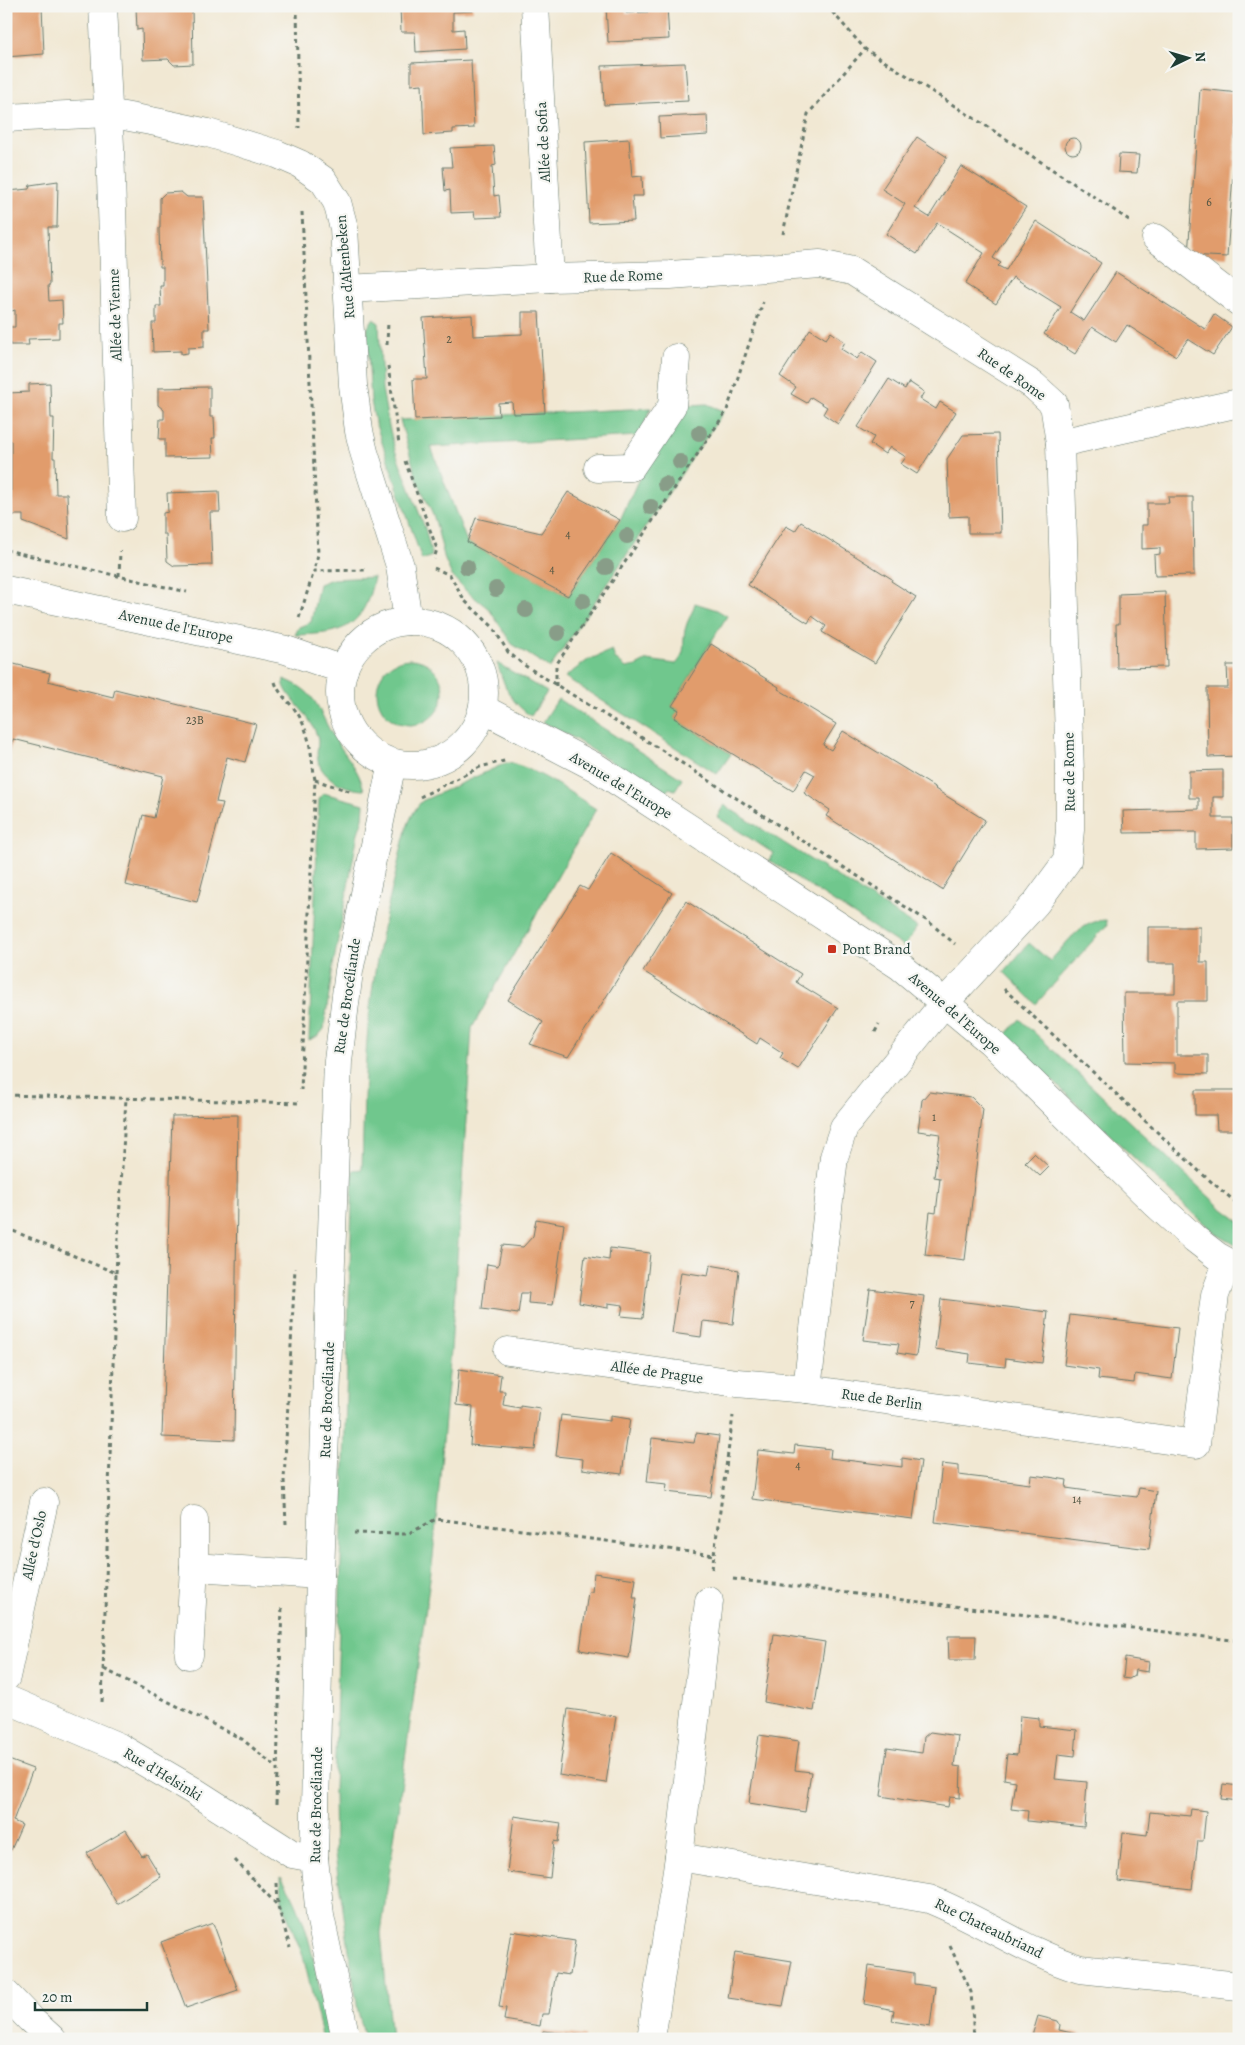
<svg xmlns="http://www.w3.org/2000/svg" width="1245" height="2045" viewBox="0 0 1245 2045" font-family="Alegreya,serif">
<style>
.green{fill:#70c78d;stroke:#488260}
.building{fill:#e19c6c}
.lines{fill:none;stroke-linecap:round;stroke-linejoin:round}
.minor-casing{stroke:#68796c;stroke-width:29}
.path{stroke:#68796c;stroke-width:3;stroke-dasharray:4 4;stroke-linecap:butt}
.minor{stroke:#fff;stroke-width:28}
.tree{fill:#889d88}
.poi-dot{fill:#c8321e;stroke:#f6f6f2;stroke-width:2}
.labels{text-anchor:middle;stroke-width:4.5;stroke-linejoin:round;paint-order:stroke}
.number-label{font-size:12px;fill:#505542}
.street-label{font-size:15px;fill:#1f3d34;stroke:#f6f6f2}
.poi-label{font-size:15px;fill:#1f3d34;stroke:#f6f6f2;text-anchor:start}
</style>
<rect width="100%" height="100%" fill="#f6f6f2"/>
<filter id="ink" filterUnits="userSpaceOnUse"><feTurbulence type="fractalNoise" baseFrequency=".02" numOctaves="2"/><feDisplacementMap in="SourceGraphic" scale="10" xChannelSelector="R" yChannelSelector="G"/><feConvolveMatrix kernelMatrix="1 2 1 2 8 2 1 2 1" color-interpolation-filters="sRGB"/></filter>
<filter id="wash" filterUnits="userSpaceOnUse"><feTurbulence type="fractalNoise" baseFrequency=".0096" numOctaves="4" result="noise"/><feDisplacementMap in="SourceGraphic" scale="20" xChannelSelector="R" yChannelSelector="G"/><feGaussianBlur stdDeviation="1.12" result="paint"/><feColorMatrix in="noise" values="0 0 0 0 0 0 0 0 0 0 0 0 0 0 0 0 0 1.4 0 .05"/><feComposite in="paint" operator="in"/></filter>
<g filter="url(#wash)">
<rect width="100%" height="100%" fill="#f1e8d3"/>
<g class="green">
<path d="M 373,319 L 379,323 L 382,388 L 388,422 L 395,450 L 425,528 L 432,556 L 422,560 L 375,422 L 371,401 L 367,336 L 368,327 Z"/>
<path d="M 707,404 L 724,411 L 550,668 L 512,644 L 489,609 L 465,590 L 452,576 L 445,560 L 435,520 L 417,479 L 400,420 L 651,408 L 639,436 L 431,447 L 467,542 L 568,596 L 620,520 L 672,406 Z"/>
<path d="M 374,577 C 364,628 344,634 295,635 L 299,627 L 311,622 L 319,584 L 332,579 Z"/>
<path d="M 695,603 L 717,610 L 727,616 L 672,706 L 679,710 L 674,718 L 731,754 L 717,774 L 565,677 L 588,660 L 612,650 L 615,659 L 626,668 L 636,666 L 647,660 L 676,664 C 687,653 682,643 685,630 C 687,620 693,613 695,603 Z"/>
<circle cx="410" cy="692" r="33"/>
<path d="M 497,663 L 547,692 L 531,716 C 509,701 505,687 497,663 Z"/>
<path d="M 284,679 C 320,693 317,711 335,739 C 347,758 358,767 364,790 C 347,790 321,778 318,760 C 316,754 318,747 318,741 C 317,733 313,726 309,720 C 303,709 280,690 284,679 Z"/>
<path d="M 558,699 L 682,779 L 675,790 L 669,788 L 664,795 L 575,739 L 543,722 Z"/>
<path d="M 506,763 C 529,763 575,796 596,809 L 472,1028 L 451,1350 L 433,1557 L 381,1933 L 391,2039 L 365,2039 L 358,2011 L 335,1855 L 334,1791 L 353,1170 L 362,1169 C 364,1104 364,1037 375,972 C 380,938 388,905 396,872 C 402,848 405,819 422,801 Z"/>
<path d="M 323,793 L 364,804 L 363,818 L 358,833 L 333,966 L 324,1029 L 318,1036 L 309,1040 L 319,800 Z"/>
<path d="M 724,805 L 917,927 L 904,947 L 769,860 L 773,853 L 717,817 Z"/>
<path d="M 1106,920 L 1107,925 L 1036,1004 L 1004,972 L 1029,943 L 1050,961 C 1067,943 1080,921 1106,920 Z"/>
<path d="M 1020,1019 L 1219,1206 L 1239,1221 L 1239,1247 L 1218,1235 L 1200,1220 L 1005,1036 Z"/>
<path d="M 281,1876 C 312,1921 318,1986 329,2039 L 323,2039 L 303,1956 L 282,1902 Z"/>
</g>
<g id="blocks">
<g class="building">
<path d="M 6,6 L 42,6 L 44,54 L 6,57 Z"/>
<path d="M 192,6 L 193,64 L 174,65 L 168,59 L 143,60 L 142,29 L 137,30 L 136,7 Z"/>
<path d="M 400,6 L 472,6 L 473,11 L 453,12 L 453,30 L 464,29 L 465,49 L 416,52 L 415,32 L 401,32 Z"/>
<path d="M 606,6 L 626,6 L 626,13 L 648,12 L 648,6 L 667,6 L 669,39 L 608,42 Z"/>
<path d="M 471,60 L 474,128 L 453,129 L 453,133 L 424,135 L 422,84 L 411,85 L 411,63 Z"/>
<path d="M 685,63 L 688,101 L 604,105 L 602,66 Z"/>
<path d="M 1200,89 L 1239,93 L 1227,257 L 1188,255 Z"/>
<path d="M 707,115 L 708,135 L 660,138 L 659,117 Z"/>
<path d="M 917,137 L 947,157 L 915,208 L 929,217 L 961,166 L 1026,207 L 993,258 L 1001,263 L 998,266 L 1006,270 L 1036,221 L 1101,263 L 1070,312 L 1084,321 L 1116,272 L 1205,329 L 1214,314 L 1232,327 L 1213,355 L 1188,339 L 1176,356 L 1127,325 L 1116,342 L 1092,327 L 1075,354 L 1044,334 L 1061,307 L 1013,277 L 996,304 L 965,284 L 984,253 L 937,223 L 917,254 L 886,234 L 905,204 L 882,189 Z"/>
<circle cx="1073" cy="146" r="8"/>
<path d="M 629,139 L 632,177 L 642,176 L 643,196 L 632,196 L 634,221 L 589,223 L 585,142 Z"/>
<path d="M 494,146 L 496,165 L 492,166 L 494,196 L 499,195 L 501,217 L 475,218 L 474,212 L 451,213 L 450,190 L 445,191 L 443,167 L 452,167 L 450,148 Z"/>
<path d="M 1119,154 L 1139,155 L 1137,173 L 1118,172 Z"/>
<path d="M 58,181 L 57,227 L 48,227 L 50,285 L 48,285 L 49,301 L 62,300 L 63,323 L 59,323 L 59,338 L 28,339 L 29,345 L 10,345 L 9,327 L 15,327 L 15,310 L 12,311 L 6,305 L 6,220 L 9,217 L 8,191 L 29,189 L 30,185 Z"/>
<path d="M 181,192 L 187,197 L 203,197 L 209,329 L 204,329 L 204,347 L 188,348 L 188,353 L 181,354 L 181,351 L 153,352 L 152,323 L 156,323 L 156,306 L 161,306 L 160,286 L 163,286 L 163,267 L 160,267 L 159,228 L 160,228 L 160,198 L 165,193 Z"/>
<path d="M 522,312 L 539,312 L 545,413 L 513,414 L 512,402 L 498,403 L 499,416 L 415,420 L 413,379 L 427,379 L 423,318 L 472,315 L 473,336 L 522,334 Z"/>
<path d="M 810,329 L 826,339 L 831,332 L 845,342 L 841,349 L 857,359 L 862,352 L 877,362 L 838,424 L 823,414 L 827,407 L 811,397 L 807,403 L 791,394 L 796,387 L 780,376 Z"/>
<path d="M 889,379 L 905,389 L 909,382 L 924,392 L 920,399 L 936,409 L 940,402 L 956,412 L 917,474 L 901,464 L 906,457 L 890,447 L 885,454 L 870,444 L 874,437 L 858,427 Z"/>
<path d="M 50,383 L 51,418 L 54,418 L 53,458 L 55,458 L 56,494 L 67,494 L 69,539 L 23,522 L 23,515 L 11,515 L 11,441 L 9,441 L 8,393 L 29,392 L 29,384 Z"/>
<path d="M 210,387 L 210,417 L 214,417 L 215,438 L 212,438 L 213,457 L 165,458 L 165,439 L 159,439 L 160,419 L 164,419 L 164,410 L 158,405 L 158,388 Z"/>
<path d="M 998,434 L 1001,533 L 968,533 L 968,516 L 949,517 L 947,459 L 963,435 Z"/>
<path d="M 219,491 L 220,512 L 210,512 L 212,565 L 174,566 L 167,561 L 166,534 L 163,534 L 163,513 L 168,512 L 167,493 Z"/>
<path d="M 568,492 L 620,520 L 568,596 L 467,542 L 476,518 L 541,533 Z"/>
<path d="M 1168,497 L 1193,497 L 1194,575 L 1155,576 L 1154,555 L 1160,554 L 1160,548 L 1142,549 L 1142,525 L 1147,525 L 1147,503 L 1169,503 Z"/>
<path d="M 801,522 L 892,579 L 891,581 L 916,597 L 875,663 L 822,632 L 826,626 L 812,616 L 808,623 L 748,585 L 786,526 L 795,531 Z"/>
<path d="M 1165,592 L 1167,667 L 1117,668 L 1116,624 L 1119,624 L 1119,594 Z"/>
<path d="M 711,644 L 779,687 L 778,689 L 836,724 L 823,745 L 831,750 L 843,731 L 936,788 L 935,789 L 985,820 L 942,890 L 826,816 L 830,810 L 804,793 L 815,775 L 806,770 L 793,791 L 674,718 L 679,710 L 672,706 Z"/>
<path d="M 6,662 L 50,673 L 48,681 L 113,697 L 115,689 L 256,724 L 245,762 L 227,757 L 216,802 L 223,803 L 197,902 L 126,885 L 143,815 L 154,818 L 163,776 L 13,739 L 6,762 Z"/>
<path d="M 1227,665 L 1239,665 L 1239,756 L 1208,757 L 1207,688 L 1228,688 Z"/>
<path d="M 1223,770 L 1223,797 L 1213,797 L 1213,818 L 1233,818 L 1233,848 L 1196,849 L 1196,832 L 1124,833 L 1123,811 L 1199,809 L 1199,798 L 1189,798 L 1189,771 Z"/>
<path d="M 611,853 L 672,893 L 568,1057 L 530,1044 L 543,1022 L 508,1000 L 580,886 L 588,890 Z"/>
<path d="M 686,901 L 801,974 L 796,982 L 838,1008 L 798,1069 L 780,1058 L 783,1053 L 760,1038 L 757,1044 L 643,971 Z"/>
<path d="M 1148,927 L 1200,927 L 1200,962 L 1208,962 L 1208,1001 L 1177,1001 L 1177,1055 L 1208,1055 L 1208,1074 L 1175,1073 L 1175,1063 L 1125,1062 L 1124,993 L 1175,993 L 1175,963 L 1148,963 Z"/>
<path d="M 1195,1090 L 1239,1090 L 1239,1130 L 1217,1130 L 1216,1115 L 1195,1115 Z"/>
<path d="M 929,1092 L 971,1097 L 983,1109 L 965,1260 L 925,1255 L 930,1212 L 936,1213 L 940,1178 L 934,1177 L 940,1134 L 918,1131 L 922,1100 Z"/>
<path d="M 238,1115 L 234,1440 L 162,1437 L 172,1116 Z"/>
<path d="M 1034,1153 L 1049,1167 L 1040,1176 L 1025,1162 Z"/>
<path d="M 536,1219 L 564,1224 L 553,1305 L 528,1303 L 529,1293 L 521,1293 L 518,1314 L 482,1309 L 487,1264 L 498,1266 L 502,1245 L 523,1247 L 533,1236 Z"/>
<path d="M 610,1248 L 650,1253 L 643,1318 L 621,1316 L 623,1305 L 608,1303 L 608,1308 L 579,1303 L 585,1256 L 609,1260 Z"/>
<path d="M 710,1265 L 739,1270 L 733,1324 L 703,1321 L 701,1337 L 672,1333 L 681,1272 L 708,1276 Z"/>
<path d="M 870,1289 L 924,1296 L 916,1356 L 897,1353 L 899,1344 L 863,1340 Z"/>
<path d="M 941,1299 L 1048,1312 L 1042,1363 L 1006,1358 L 1005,1367 L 969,1363 L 970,1354 L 935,1349 Z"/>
<path d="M 1070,1315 L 1178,1328 L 1172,1379 L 1135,1374 L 1134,1383 L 1098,1379 L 1099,1370 L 1064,1365 Z"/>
<path d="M 459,1369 L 501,1375 L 499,1391 L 505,1391 L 503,1405 L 520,1408 L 520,1405 L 540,1408 L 535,1450 L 470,1445 L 473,1407 L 456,1405 Z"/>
<path d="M 561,1415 L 610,1421 L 610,1416 L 630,1419 L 622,1474 L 582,1469 L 583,1459 L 556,1456 Z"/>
<path d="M 696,1433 L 719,1436 L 711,1497 L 666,1492 L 667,1484 L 647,1482 L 652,1438 L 694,1443 Z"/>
<path d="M 795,1445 L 831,1449 L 830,1458 L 902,1467 L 902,1458 L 921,1461 L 913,1519 L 752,1499 L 758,1450 L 794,1454 Z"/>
<path d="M 942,1464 L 959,1466 L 959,1475 L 1030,1484 L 1031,1475 L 1049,1477 L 1067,1480 L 1066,1488 L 1102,1493 L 1137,1497 L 1139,1488 L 1156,1491 L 1149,1549 L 935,1522 Z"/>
<path d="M 594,1573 L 636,1579 L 633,1598 L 637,1598 L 629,1658 L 580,1650 L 588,1592 L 592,1592 Z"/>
<path d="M 774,1634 L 825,1642 L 814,1711 L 764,1702 Z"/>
<path d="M 948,1636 L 976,1636 L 975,1660 L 949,1660 Z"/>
<path d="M 1125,1658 L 1149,1662 L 1148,1672 L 1135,1670 L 1134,1676 L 1129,1679 L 1123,1678 Z"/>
<path d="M 568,1709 L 616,1716 L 606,1783 L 559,1775 Z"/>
<path d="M 1020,1716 L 1039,1718 L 1039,1726 L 1077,1730 L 1075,1756 L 1058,1754 L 1055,1779 L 1087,1782 L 1084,1827 L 1027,1821 L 1028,1811 L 1011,1809 L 1015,1781 L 1004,1779 L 1007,1754 L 1017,1755 Z"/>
<path d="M 930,1732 L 958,1736 L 954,1766 L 961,1767 L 960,1798 L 950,1797 L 948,1807 L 881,1796 L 887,1748 L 922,1753 L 924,1737 Z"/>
<path d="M 759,1735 L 799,1741 L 795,1770 L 811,1772 L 805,1812 L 749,1803 Z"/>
<path d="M 6,1759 L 33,1769 L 13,1821 L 22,1825 L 11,1850 L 6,1852 Z"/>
<path d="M 1223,1784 L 1239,1786 L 1239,1801 L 1221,1799 Z"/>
<path d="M 1191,1809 L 1206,1811 L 1203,1841 L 1198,1841 L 1192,1889 L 1118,1881 L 1123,1832 L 1147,1835 L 1150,1812 L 1190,1816 Z"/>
<path d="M 514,1816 L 561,1823 L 558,1842 L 554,1841 L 550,1878 L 507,1872 Z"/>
<path d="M 126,1830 L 142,1856 L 147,1854 L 161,1877 L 117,1904 L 87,1853 Z"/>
<path d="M 213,1923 L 238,1990 L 186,2008 L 161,1942 Z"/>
<path d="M 511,1931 L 575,1941 L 570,1975 L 556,1973 L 549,2014 L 542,2014 L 540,2026 L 504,2020 L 506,2008 L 499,2007 Z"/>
<path d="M 735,1952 L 792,1961 L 783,2006 L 728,1998 Z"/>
<path d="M 869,1966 L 914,1973 L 914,1984 L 935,1987 L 930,2027 L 892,2021 L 894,2010 L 864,2004 Z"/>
<path d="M 1038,2016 L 1058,2021 L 1060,2025 L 1059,2030 L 1096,2039 L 1031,2039 Z"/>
<path d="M 543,2031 L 585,2036 L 585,2039 L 541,2039 Z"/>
</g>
</g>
</g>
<g filter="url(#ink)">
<use href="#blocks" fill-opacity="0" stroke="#68796c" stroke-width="1"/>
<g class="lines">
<g class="minor-casing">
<g id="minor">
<path d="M 103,6 L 110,146 L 122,518"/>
<path d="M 535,6 L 550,278"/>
<path d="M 6,118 L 108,113 L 156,122 L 208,133 L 277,154 L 300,164 L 323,180 L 337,202 L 344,228 L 353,385 L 359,431 L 364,452 L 400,566 L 408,621"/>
<path d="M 1156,238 L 1239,302"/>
<path d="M 347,289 L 550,278 L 670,275 L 820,264 L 852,271 L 1033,385 L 1054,404 L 1060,443 L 1070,773 L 1070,830 L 1067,861 L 1036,903 L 945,1002 L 844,1127 L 834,1157 L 807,1389"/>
<path d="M 1060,443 L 1239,403"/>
<path d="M 598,468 L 631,467 L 672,406 L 676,358"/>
<path d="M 6,590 L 286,650 L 344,670"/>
<circle cx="412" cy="693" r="72"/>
<path d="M 483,709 L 597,768 L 900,966 L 990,1041 L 1155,1203 L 1195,1239 L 1217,1256 L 1239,1268"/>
<path d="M 508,1351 L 737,1383 L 807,1389 L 1196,1444 L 1215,1295 L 1227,1263"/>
<path d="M 194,1520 L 194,1567"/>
<path d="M 189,1655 L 194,1567 L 320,1575"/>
<path d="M 6,1677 L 44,1502"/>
<path d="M 6,1699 L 119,1747 L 192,1790 L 292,1854 L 314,1858"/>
<path d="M 679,1857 L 929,1899 C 980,1919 1027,1953 1080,1969 L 1239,1986"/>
<path d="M 6,1994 L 30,2019 L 52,2039"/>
<path d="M 346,2039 L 320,1916 L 314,1858 L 320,1575 L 338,1061 L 349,971 L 392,763"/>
<path d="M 651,2039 L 679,1857 L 709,1601"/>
</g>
</g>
<g class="path">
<path d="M 297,6 L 299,128"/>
<path d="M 827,6 L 865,49 L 991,129 L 1129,220"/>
<path d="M 302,212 L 318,554 L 314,571"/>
<path d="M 783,234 L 808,114 L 865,49"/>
<path d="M 387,345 L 388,321"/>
<path d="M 388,366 L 399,444"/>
<path d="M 405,461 L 437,549 L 434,559"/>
<path d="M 6,550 L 187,592"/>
<path d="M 434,568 L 450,575 L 465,601 L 492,626 L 508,652 L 524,665 L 660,749 L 929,922 L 955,944"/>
<path d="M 119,576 L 120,551"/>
<path d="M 299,618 L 314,571 L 367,570"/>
<path d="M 275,682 C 279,695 291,703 298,714 C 311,736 311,756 315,780 L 301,1090"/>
<path d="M 556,686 L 556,665 L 727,410 L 763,302"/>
<path d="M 315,780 L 352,792"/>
<path d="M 420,797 L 480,767 L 508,760"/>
<path d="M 1004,989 L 1201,1173 L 1239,1205"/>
<path d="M 875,1032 L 879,1024"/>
<path d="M 6,1095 L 300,1103"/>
<path d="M 6,1228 L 116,1273 L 102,1703"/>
<path d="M 116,1273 L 126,1098"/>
<path d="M 286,1524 L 284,1480 L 295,1268"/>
<path d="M 354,1533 L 408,1534 L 436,1519 L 714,1555"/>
<path d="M 712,1569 L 733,1416"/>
<path d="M 733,1579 L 1239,1641"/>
<path d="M 104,1669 L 242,1739 L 277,1768"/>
<path d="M 276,1804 L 282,1605"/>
<path d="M 235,1860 L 278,1906"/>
<path d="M 277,1883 L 278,1906 L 290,1947"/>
<path d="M 950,1946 L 971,1992 L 974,2039"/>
</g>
<use href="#minor" class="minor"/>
</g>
<g class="tree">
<circle cx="699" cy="433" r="8"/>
<circle cx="680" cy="462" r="8"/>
<circle cx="665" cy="484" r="8"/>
<circle cx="651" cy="507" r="8"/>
<circle cx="627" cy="536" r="8"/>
<circle cx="467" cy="567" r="8"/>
<circle cx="606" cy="567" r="8"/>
<circle cx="496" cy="589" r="8"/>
<circle cx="583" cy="601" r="8"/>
<circle cx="526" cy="610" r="8"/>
<circle cx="558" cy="633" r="8"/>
</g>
</g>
<rect class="poi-dot" x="827" y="944" width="10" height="10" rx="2.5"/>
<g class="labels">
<g class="number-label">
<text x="1209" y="206">6</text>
<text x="449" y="343">2</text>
<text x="568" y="538">4</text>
<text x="552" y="573">4</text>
<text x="195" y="724">23B</text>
<text x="934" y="1121">1</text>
<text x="912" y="1307">7</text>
<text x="798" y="1469">4</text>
<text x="1077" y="1503">14</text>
</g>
<g class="street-label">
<text transform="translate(543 142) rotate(-93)" y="5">Allée de Sofia</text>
<text transform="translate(345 267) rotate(-95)" y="5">Rue d'Altenbeken</text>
<text transform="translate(623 276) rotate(-2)" y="5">Rue de Rome</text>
<text transform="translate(115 315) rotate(-92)" y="5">Allée de Vienne</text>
<text transform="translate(1012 374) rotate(35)" y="5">Rue de Rome</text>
<text transform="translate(176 626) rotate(12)" y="5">Avenue de l'Europe</text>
<text transform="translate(1069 772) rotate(-91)" y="5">Rue de Rome</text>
<text transform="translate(621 785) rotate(31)" y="5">Avenue de l'Europe</text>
<text transform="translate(347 996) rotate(-82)" y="5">Rue de Brocéliande</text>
<text transform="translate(955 1013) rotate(41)" y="5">Avenue de l'Europe</text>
<text transform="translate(657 1372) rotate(8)" y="5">Allée de Prague</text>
<text transform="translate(882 1399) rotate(8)" y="5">Rue de Berlin</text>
<text transform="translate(327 1400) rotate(-88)" y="5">Rue de Brocéliande</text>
<text transform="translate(34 1545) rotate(-78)" y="5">Allée d'Oslo</text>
<text transform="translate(163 1774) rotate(31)" y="5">Rue d'Helsinki</text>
<text transform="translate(316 1805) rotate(-89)" y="5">Rue de Brocéliande</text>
<text transform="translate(989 1928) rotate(26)" y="5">Rue Chateaubriand</text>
</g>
<g class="poi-label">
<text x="842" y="954">Pont Brand</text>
</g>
</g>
<rect width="1245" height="2045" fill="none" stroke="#f6f6f2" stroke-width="25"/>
<g transform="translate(1188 58) rotate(85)" stroke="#f6f6f2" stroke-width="4" paint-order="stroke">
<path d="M0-4L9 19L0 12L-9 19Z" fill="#1f3d34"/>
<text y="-8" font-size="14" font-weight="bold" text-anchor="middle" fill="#1f3d34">N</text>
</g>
<path d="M35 2002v8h112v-8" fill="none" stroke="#1f3d34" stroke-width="2.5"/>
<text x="42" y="2002" font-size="15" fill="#1f3d34" stroke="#f6f6f2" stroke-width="4" paint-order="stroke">20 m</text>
</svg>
